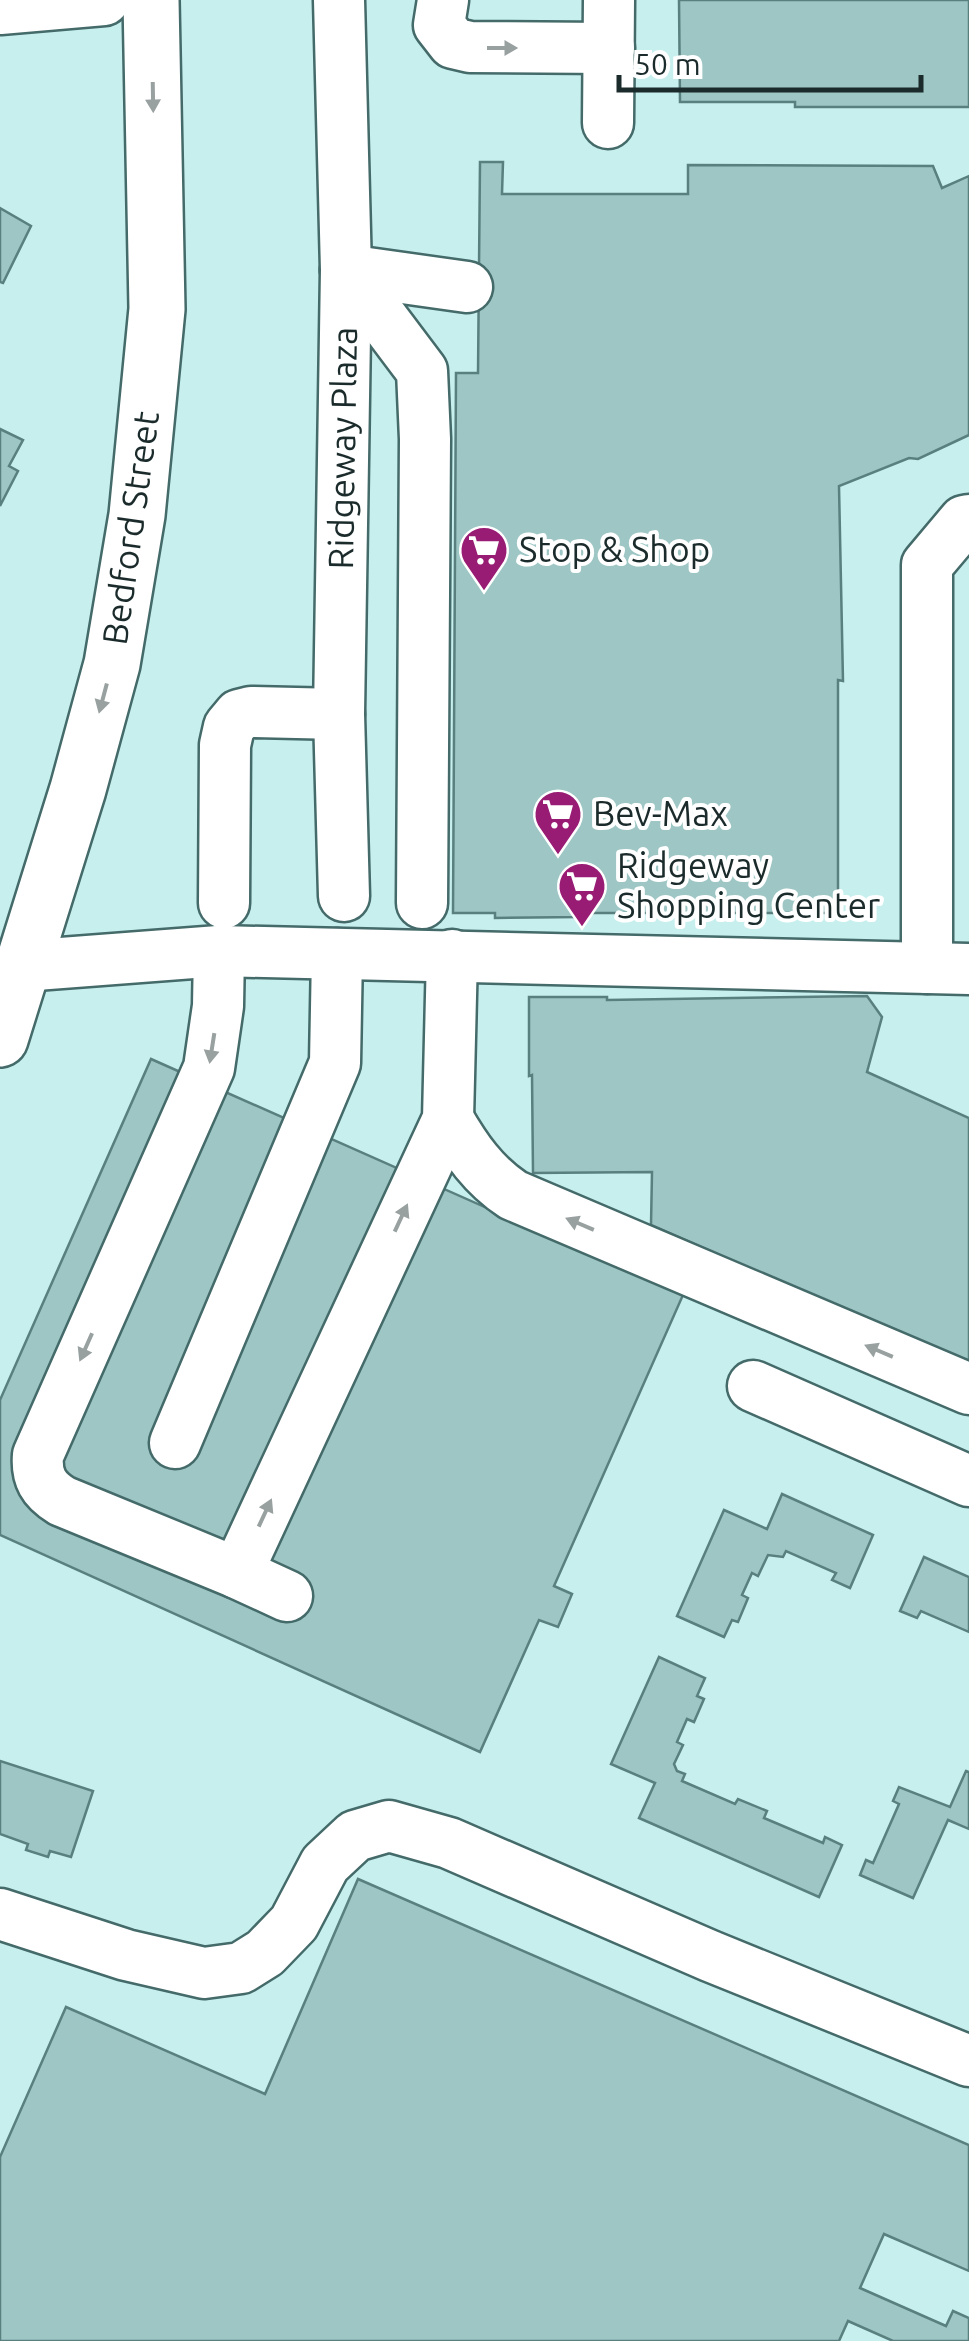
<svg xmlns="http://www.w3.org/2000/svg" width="969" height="2341" viewBox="0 0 969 2341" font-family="Ubuntu,sans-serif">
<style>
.building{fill:#9dc6c4;stroke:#597f7e;stroke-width:2.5}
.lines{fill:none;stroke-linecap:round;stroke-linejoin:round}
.minor-casing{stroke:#446a69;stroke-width:55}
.major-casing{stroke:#446a69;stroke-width:60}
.minor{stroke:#fff;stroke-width:50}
.major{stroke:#fff;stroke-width:55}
.oneway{fill:#98a0a0}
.labels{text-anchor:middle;stroke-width:8;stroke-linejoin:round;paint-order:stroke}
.street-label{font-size:35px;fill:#1b2b2b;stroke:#fff}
.poi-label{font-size:35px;fill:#1b2b2b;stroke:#fff;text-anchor:start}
</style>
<rect width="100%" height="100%" fill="#c6efee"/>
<g class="building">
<path d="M 679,0 L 969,0 L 969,107 L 795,107 L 795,102 L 680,102 Z"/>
<path d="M 480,162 L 503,162 L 502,194 L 688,194 L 688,165 L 933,166 L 942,188 L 969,176 L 969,435 L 918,459 L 909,458 L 839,486 L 843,681 L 838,680 L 838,913 L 579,913 L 579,917 L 495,918 L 495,913 L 453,913 L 456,373 L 478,373 Z"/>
<path d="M 0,208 L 31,226 L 3,283 L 0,282 Z"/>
<path d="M 0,429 L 23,440 L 9,466 L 18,471 L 0,506 Z"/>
<path d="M 867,996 L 882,1017 L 867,1072 L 969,1118 L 969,1365 L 651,1225 L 652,1172 L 533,1173 L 532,1075 L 529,1076 L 529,997 L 607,997 L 607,1000 Z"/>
<path d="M 151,1059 L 683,1295 L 554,1586 L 572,1594 L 558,1627 L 539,1620 L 480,1752 L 0,1535 L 0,1400 Z"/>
<path d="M 782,1494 L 873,1535 L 850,1588 L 832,1580 L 836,1573 L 786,1551 L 783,1557 L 768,1555 L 758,1576 L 752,1573 L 742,1595 L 748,1598 L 738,1622 L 732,1620 L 724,1637 L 677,1616 L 724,1510 L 767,1529 Z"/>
<path d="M 924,1557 L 969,1577 L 969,1632 L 921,1611 L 917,1618 L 900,1611 Z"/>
<path d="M 659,1657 L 705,1678 L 697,1696 L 704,1699 L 694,1722 L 687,1719 L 677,1742 L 683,1745 L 674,1764 L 677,1771 L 685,1774 L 682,1781 L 735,1804 L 738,1799 L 767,1811 L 764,1818 L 823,1843 L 825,1837 L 842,1845 L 819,1897 L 639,1818 L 655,1783 L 611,1764 Z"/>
<path d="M 0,1761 L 93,1791 L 71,1857 L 50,1851 L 48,1857 L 26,1850 L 28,1844 L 0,1834 Z"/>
<path d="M 966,1771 L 969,1772 L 969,1829 L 948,1820 L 913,1898 L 860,1875 L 866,1860 L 873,1863 L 899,1804 L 893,1801 L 899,1787 L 950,1807 Z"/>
<path d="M 358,1879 L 969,2145 L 969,2271 L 884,2234 L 860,2288 L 946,2326 L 953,2311 L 969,2318 L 969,2341 L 893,2341 L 848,2321 L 839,2341 L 0,2341 L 0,2157 L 66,2007 L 265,2094 Z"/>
</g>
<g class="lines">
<g class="minor-casing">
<g id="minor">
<path d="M 339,0 L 346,270 L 339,714 L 344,896"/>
<path d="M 443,0 L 439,25 L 453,43 L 470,47 L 609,48"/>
<path d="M 0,9 L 104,0"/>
<path d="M 608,123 L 609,0"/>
<path d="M 346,270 L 422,371 L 425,439 L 422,903"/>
<path d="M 346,270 L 467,287"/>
<path d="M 224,903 L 225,745 L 229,727 L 239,715 L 251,712 L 339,714"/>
<path d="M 219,951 L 218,1006 L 209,1068 L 38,1455 C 36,1478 44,1490 62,1501 L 237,1573 L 448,1119 L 452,955"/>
<path d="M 927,968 L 927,565 L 964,521 L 969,520"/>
<path d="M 0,974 L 22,966 L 219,951 L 969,969"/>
<path d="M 448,1119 C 466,1150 483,1175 513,1195 L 969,1389"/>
<path d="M 753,1386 L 969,1481"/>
<path d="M 175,1443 L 335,1063 L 337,954"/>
<path d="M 237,1573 L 287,1596"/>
<path d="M 0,1914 L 126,1955 L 204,1973 L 241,1968 L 265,1953 L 294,1923 L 325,1864 L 355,1836 L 389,1826 L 449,1843 L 710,1956 L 969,2061"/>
</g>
</g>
<g class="major-casing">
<path id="major" d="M 0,1039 L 78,789 L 112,664 L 137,515 L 157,309 L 151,0"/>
</g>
<use href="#minor" class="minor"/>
<use href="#major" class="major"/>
</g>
<defs><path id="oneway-solid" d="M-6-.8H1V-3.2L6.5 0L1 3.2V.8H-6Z" transform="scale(2.5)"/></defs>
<g class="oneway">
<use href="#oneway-solid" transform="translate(502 48)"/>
<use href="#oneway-solid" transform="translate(153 97) rotate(89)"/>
<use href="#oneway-solid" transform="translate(103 698) rotate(105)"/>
<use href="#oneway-solid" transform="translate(212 1048) rotate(99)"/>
<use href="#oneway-solid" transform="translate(401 1218) rotate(-65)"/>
<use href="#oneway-solid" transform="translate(580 1224) rotate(-157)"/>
<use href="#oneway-solid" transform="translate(86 1347) rotate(114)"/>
<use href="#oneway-solid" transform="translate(879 1351) rotate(-157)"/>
<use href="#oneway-solid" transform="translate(265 1513) rotate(-65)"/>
</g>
<defs>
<g id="supermarket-pin" transform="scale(2.5)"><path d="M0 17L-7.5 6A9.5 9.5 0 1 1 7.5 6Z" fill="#991c74" stroke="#fff"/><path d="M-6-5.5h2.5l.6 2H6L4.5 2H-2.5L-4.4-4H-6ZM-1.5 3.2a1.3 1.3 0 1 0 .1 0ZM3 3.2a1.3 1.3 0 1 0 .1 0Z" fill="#fff"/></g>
</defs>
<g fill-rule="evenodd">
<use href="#supermarket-pin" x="484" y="550"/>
<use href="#supermarket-pin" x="558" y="814"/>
<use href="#supermarket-pin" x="582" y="886"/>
</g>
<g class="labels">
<g class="street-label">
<text transform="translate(343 448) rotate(-89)" y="12">Ridgeway Plaza</text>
<text transform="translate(131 528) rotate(-82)" y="12">Bedford Street</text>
</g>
<g class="poi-label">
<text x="519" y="562">Stop &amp; Shop</text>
<text x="593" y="826">Bev-Max</text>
<text x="617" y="878">Ridgeway<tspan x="617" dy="40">Shopping Center</tspan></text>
</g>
</g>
<path d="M619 75v15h302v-15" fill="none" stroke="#1b2b2b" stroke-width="5"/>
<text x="634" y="75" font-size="30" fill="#1b2b2b" stroke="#ffffff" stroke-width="8" paint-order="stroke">50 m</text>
</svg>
